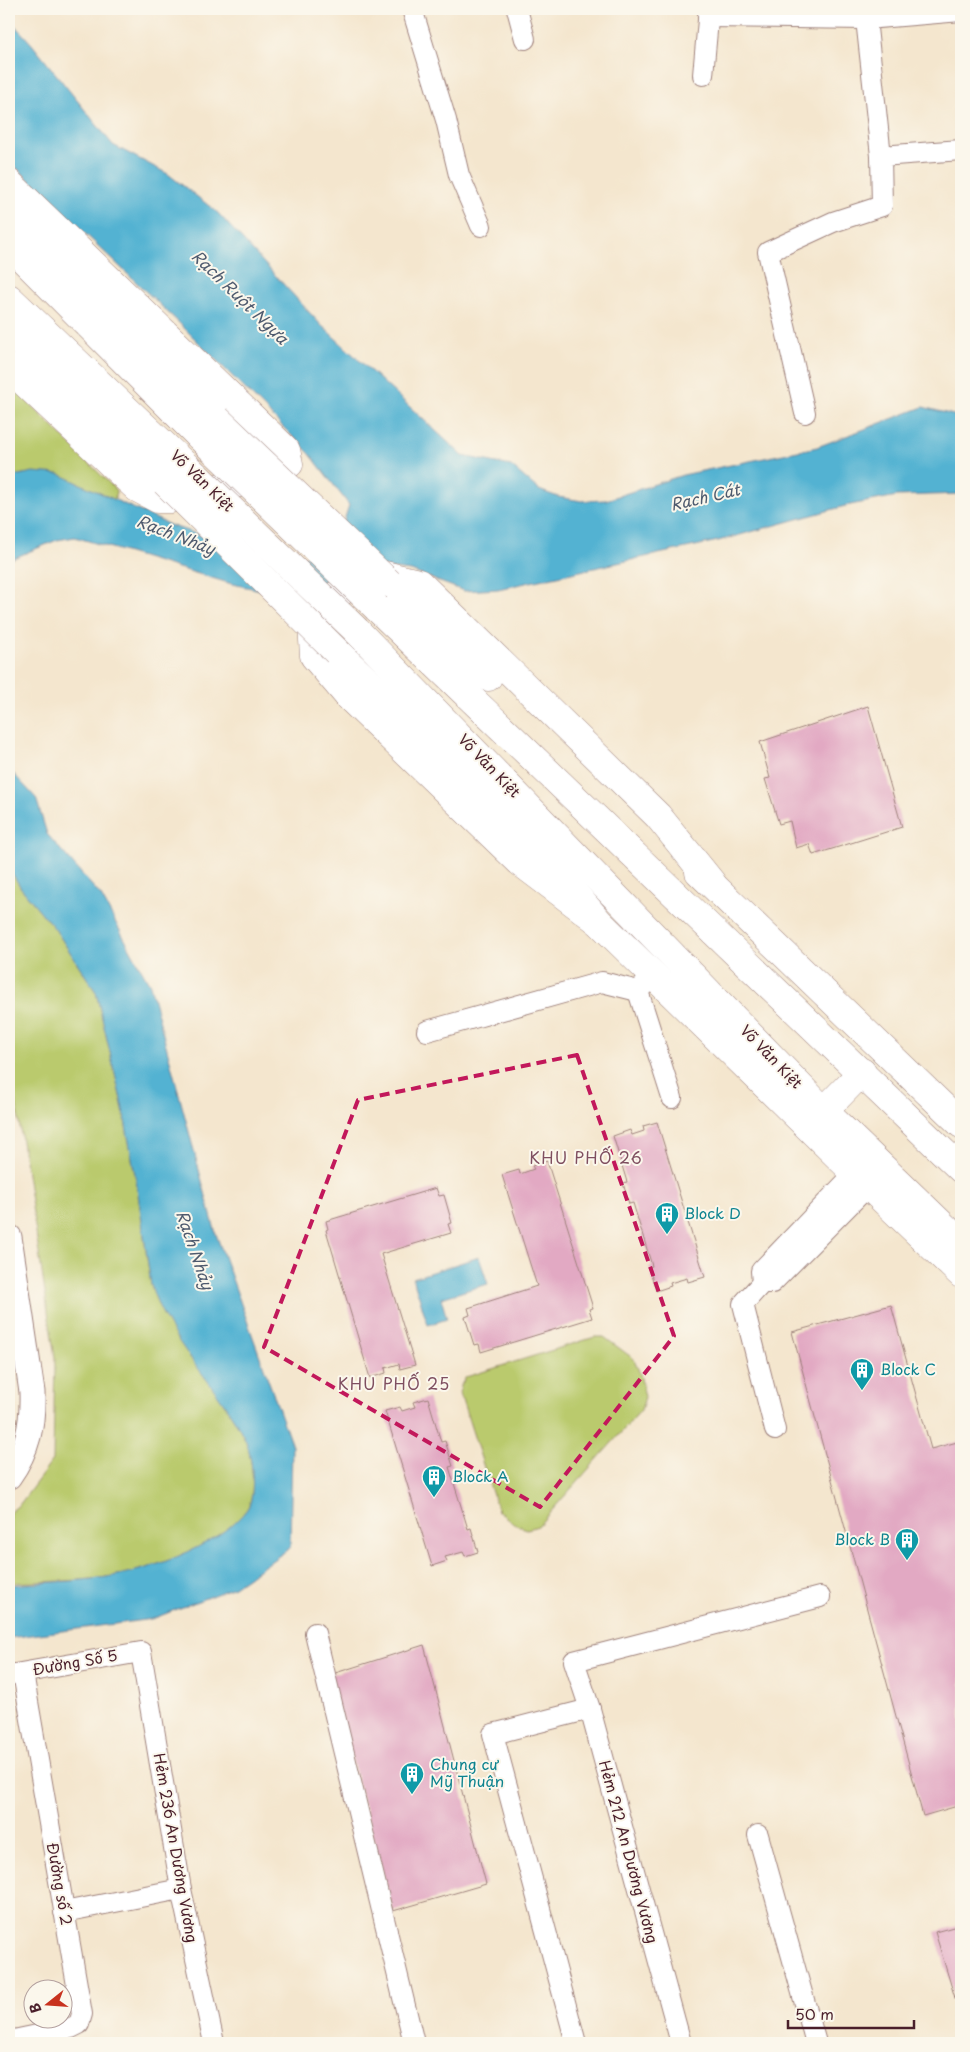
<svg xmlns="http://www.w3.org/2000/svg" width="970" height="2052" viewBox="0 0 970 2052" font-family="'Playpen Sans',sans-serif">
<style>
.green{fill:#baca6d;stroke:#82744c}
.water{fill:#53b2d2;stroke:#4e687e}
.building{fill:#e2a9c3}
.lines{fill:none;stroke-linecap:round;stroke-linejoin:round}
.minor-casing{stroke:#9f827c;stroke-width:22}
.tertiary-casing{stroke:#9f827c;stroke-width:27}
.primary-casing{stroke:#9f827c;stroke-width:29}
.trunk-casing{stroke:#9f827c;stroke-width:29}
.minor{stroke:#fff;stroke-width:20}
.tertiary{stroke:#fff;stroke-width:25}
.primary{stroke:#fff;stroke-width:28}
.trunk{stroke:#fff;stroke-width:28}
.primary-bridge-casing{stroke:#9f827c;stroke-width:29;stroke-linecap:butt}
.trunk-bridge-casing{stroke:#9f827c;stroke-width:29;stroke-linecap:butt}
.primary-bridge{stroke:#fff;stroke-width:28}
.trunk-bridge{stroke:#fff;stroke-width:28}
.marked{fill:none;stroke:#c2185b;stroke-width:4;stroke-dasharray:10 6;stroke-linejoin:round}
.labels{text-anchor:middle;stroke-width:4;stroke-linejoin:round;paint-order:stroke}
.street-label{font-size:15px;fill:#4a1f2b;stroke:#fbf7ec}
.culture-label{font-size:15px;fill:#0d838f;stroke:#fbf7ec;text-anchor:start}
.water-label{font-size:16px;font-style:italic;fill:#4e5a6e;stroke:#fbf7ec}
.neighbourhood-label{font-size:16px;letter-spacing:1px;fill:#7f4f60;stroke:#fbf7ec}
</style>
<rect width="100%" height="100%" fill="#fbf7ec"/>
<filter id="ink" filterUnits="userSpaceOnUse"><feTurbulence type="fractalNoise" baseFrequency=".02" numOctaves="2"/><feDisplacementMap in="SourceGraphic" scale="10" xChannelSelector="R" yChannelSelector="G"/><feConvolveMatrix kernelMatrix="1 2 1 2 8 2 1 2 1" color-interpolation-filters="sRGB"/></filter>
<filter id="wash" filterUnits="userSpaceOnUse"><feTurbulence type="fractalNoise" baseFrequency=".0096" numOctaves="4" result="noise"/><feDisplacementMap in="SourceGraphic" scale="20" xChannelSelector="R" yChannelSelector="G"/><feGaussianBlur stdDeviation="1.12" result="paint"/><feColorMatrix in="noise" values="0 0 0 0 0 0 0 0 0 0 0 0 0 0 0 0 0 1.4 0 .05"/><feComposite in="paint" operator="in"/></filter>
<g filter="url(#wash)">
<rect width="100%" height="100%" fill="#f4e6ce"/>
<g class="green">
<path d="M 15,389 L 116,490 L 115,500 C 77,483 51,465 9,477 L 9,396 Z"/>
<path d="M 9,868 L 21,888 L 55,929 L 96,992 L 122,1104 L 136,1180 L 151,1285 C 168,1342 219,1385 245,1439 C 252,1454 257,1495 247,1509 C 224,1542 157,1568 118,1575 C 84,1582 44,1581 9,1583 L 9,1513 L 20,1504 L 53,1460 L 55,1358 L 9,1056 Z"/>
<path d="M 595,1337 L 604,1337 L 634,1359 L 640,1374 L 645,1397 L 641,1410 L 538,1526 L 527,1529 L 516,1525 L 498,1511 L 460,1393 L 461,1385 L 466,1377 Z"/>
</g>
<g class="water">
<path d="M 9,19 L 31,43 L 113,145 L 168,174 L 217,212 L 321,325 L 463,456 L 511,466 L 539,490 L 558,497 L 582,501 L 606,500 L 683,475 L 817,447 L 923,407 L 961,417 L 961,494 L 897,496 L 845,506 L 718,541 L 498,589 L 464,591 L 411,571 L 374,567 L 299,591 L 271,592 L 232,584 L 75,537 L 57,540 L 9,560 L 9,477 L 33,472 L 59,474 L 172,526 L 261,554 L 289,559 L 309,556 L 338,540 L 349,505 L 310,454 L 178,322 L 9,161 Z"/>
<path d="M 9,769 L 36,798 L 47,834 L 101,896 L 150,985 L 216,1234 L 292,1446 L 290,1548 L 234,1587 L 152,1619 L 9,1638 L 9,1585 C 45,1582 83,1582 118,1575 C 157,1568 223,1542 247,1509 C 257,1495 252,1454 245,1439 C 219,1385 168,1343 151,1285 L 136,1180 L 122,1104 L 96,992 L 55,929 L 21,888 L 9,868 Z"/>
<path d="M 479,1257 L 488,1284 L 441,1298 L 447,1319 L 428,1325 L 413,1278 Z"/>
</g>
<g id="blocks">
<g class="building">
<path d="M 868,706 L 902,827 L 813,855 L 809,844 L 796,848 L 790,821 L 779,824 L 765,779 L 770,778 L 760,742 Z"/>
<path d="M 657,1122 L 705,1277 L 688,1282 L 687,1278 L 670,1283 L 671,1286 L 656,1291 L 649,1267 L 652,1266 L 633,1203 L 629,1204 L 623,1183 L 627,1182 L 613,1136 L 630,1130 L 632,1135 L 644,1131 L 643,1126 Z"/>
<path d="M 547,1161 L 593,1308 L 589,1309 L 592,1318 L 481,1352 L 479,1344 L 474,1345 L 465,1317 L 470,1315 L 468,1308 L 537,1286 L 502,1175 L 519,1170 L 520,1174 L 534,1169 L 532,1166 Z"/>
<path d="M 436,1188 L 439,1196 L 444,1195 L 452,1223 L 448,1224 L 451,1233 L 381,1254 L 415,1365 L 400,1369 L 399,1364 L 385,1368 L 386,1373 L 370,1378 L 326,1230 L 328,1229 L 326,1221 Z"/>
<path d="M 891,1305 L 931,1449 L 961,1441 L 961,1805 L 923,1816 L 792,1332 Z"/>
<path d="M 428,1398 L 441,1442 L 445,1441 L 453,1466 L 449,1467 L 468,1529 L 471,1528 L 478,1552 L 465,1556 L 463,1552 L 445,1557 L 447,1561 L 432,1566 L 385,1411 L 400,1407 L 402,1411 L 415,1407 L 413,1402 Z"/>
<path d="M 424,1645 L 486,1884 L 393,1911 L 329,1675 Z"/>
<path d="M 961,1925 L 961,2018 L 935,1932 Z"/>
</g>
</g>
</g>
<g filter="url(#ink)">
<use href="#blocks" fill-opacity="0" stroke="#9f827c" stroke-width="1"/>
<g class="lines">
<g class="minor-casing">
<g id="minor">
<path d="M 412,9 L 446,120 L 459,175 L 481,226"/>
<path d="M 517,9 L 525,39"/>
<path d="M 708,17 L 866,19 L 961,11"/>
<path d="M 866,19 L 881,156"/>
<path d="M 703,75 L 709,9"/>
<path d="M 805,413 L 768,252 L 833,222 L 882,206 L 881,156 L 961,150"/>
<path d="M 647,982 L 638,991 L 672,1098"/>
<path d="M 427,1031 L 602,982 L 638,991"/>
<path d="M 855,1173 L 761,1271 L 762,1283 L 772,1283 L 868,1186"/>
<path d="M 762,1283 L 743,1304 L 775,1430"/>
<path d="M 315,1633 L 414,2043"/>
<path d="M 9,1675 L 141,1652 L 181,1889 L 214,2043"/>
<path d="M 758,1835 L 816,2043"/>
<path d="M 64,1912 L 181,1889"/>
<path d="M 9,2041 L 71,2028 L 79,2024 L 82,2014 L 23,1673"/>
<path d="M 576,2043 L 493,1734 L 590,1709"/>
<path d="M 681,2043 L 590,1709 L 574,1661 L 820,1597"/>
</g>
</g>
<g class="tertiary-casing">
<path id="tertiary" d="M 9,1237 L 32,1392 C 33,1425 28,1449 9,1476"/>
</g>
<g class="primary-casing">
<g id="primary">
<path d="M 9,183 L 286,450 L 289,464 L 274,475 L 170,499 L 158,499 L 137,488 L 9,368"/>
<path d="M 9,209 L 217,419"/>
<path d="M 9,332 L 165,482"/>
<path d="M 389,583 L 488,677"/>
<path d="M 337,652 L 506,814 L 598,921 L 855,1173 L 961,1274"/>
<path d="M 699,872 L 961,1124"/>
<path d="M 598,921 L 520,862 L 348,696 L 314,656 L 312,623 L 319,606 L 361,579 L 381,574 L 419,583 L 658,816 L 712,883"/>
</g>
</g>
<g class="trunk-casing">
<g id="trunk">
<path d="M 9,245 L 200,437"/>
<path d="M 9,298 L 187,467"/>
<path d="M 377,608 L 961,1169"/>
<path d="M 357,631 L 824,1111 L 961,1243"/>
<path d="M 824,1111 L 862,1072"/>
</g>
</g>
<use href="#minor" class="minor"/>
<use href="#tertiary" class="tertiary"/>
<use href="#primary" class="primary"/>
<use href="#trunk" class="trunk"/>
<g class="primary-bridge-casing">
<g id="primary-bridge">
<path d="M 217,419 L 389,583"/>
<path d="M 165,482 L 337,652"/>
</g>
</g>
<g class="trunk-bridge-casing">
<g id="trunk-bridge">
<path d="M 200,437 L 377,608"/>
<path d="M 187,467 L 357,631"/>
</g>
</g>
<use href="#primary-bridge" class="primary-bridge"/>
<use href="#trunk-bridge" class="trunk-bridge"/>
</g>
</g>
<path class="marked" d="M 577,1055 L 674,1336 L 540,1507 L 264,1347 L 358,1100 Z"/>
<defs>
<g id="building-pin" transform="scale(1.25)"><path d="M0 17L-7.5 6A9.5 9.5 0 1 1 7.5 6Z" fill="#0f9aa8" stroke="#fbf7ec"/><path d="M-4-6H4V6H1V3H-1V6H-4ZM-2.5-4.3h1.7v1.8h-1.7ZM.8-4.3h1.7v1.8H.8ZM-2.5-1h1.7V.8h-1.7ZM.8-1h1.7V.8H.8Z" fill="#fff"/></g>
</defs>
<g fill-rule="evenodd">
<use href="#building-pin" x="667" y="1214"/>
<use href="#building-pin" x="862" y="1370"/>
<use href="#building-pin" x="434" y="1477"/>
<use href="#building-pin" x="907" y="1540"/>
<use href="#building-pin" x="412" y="1774"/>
</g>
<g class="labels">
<g class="street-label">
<text transform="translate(202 481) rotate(44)" y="5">Võ Văn Kiệt</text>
<text transform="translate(489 766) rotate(46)" y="5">Võ Văn Kiệt</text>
<text transform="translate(771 1057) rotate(46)" y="5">Võ Văn Kiệt</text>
<text transform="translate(75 1663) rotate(-10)" y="5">Đường Số 5</text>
<text transform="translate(175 1848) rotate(80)" y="5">Hẻm 236 An Dương Vương</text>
<text transform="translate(628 1852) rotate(75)" y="5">Hẻm 212 An Dương Vương</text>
<text transform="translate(59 1884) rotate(80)" y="5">Đường số 2</text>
</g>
<g class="culture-label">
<text x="684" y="1219">Block D</text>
<text x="880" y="1375">Block C</text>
<text x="452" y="1482">Block A</text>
<text x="890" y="1545" text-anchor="end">Block B</text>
<text x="430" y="1770">Chung cư<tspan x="430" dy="17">Mỹ Thuận</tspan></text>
</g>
<g class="water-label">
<text transform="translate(240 297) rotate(44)" y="6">Rạch Ruột Ngựa</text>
<text transform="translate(705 497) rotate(-13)" y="6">Rạch Cát</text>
<text transform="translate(176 535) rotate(21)" y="6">Rạch Nhảy</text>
<text transform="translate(195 1250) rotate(71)" y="6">Rạch Nhảy</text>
</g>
<g class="neighbourhood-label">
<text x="586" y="1164">KHU PHỐ 26</text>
<text x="394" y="1390">KHU PHỐ 25</text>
</g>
</g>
<rect width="970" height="2052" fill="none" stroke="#fbf7ec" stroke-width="30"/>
<g transform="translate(48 2004) rotate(253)"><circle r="24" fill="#fbf7ec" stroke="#b4a19f"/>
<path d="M0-4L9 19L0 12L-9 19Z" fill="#c8321e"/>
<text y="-8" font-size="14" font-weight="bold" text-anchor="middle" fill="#4a1f2b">B</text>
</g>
<path d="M788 2020v8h126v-8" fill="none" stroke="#4a1f2b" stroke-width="2.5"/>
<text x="795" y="2020" font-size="15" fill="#4a1f2b" stroke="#fbf7ec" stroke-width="4" paint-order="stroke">50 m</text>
</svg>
